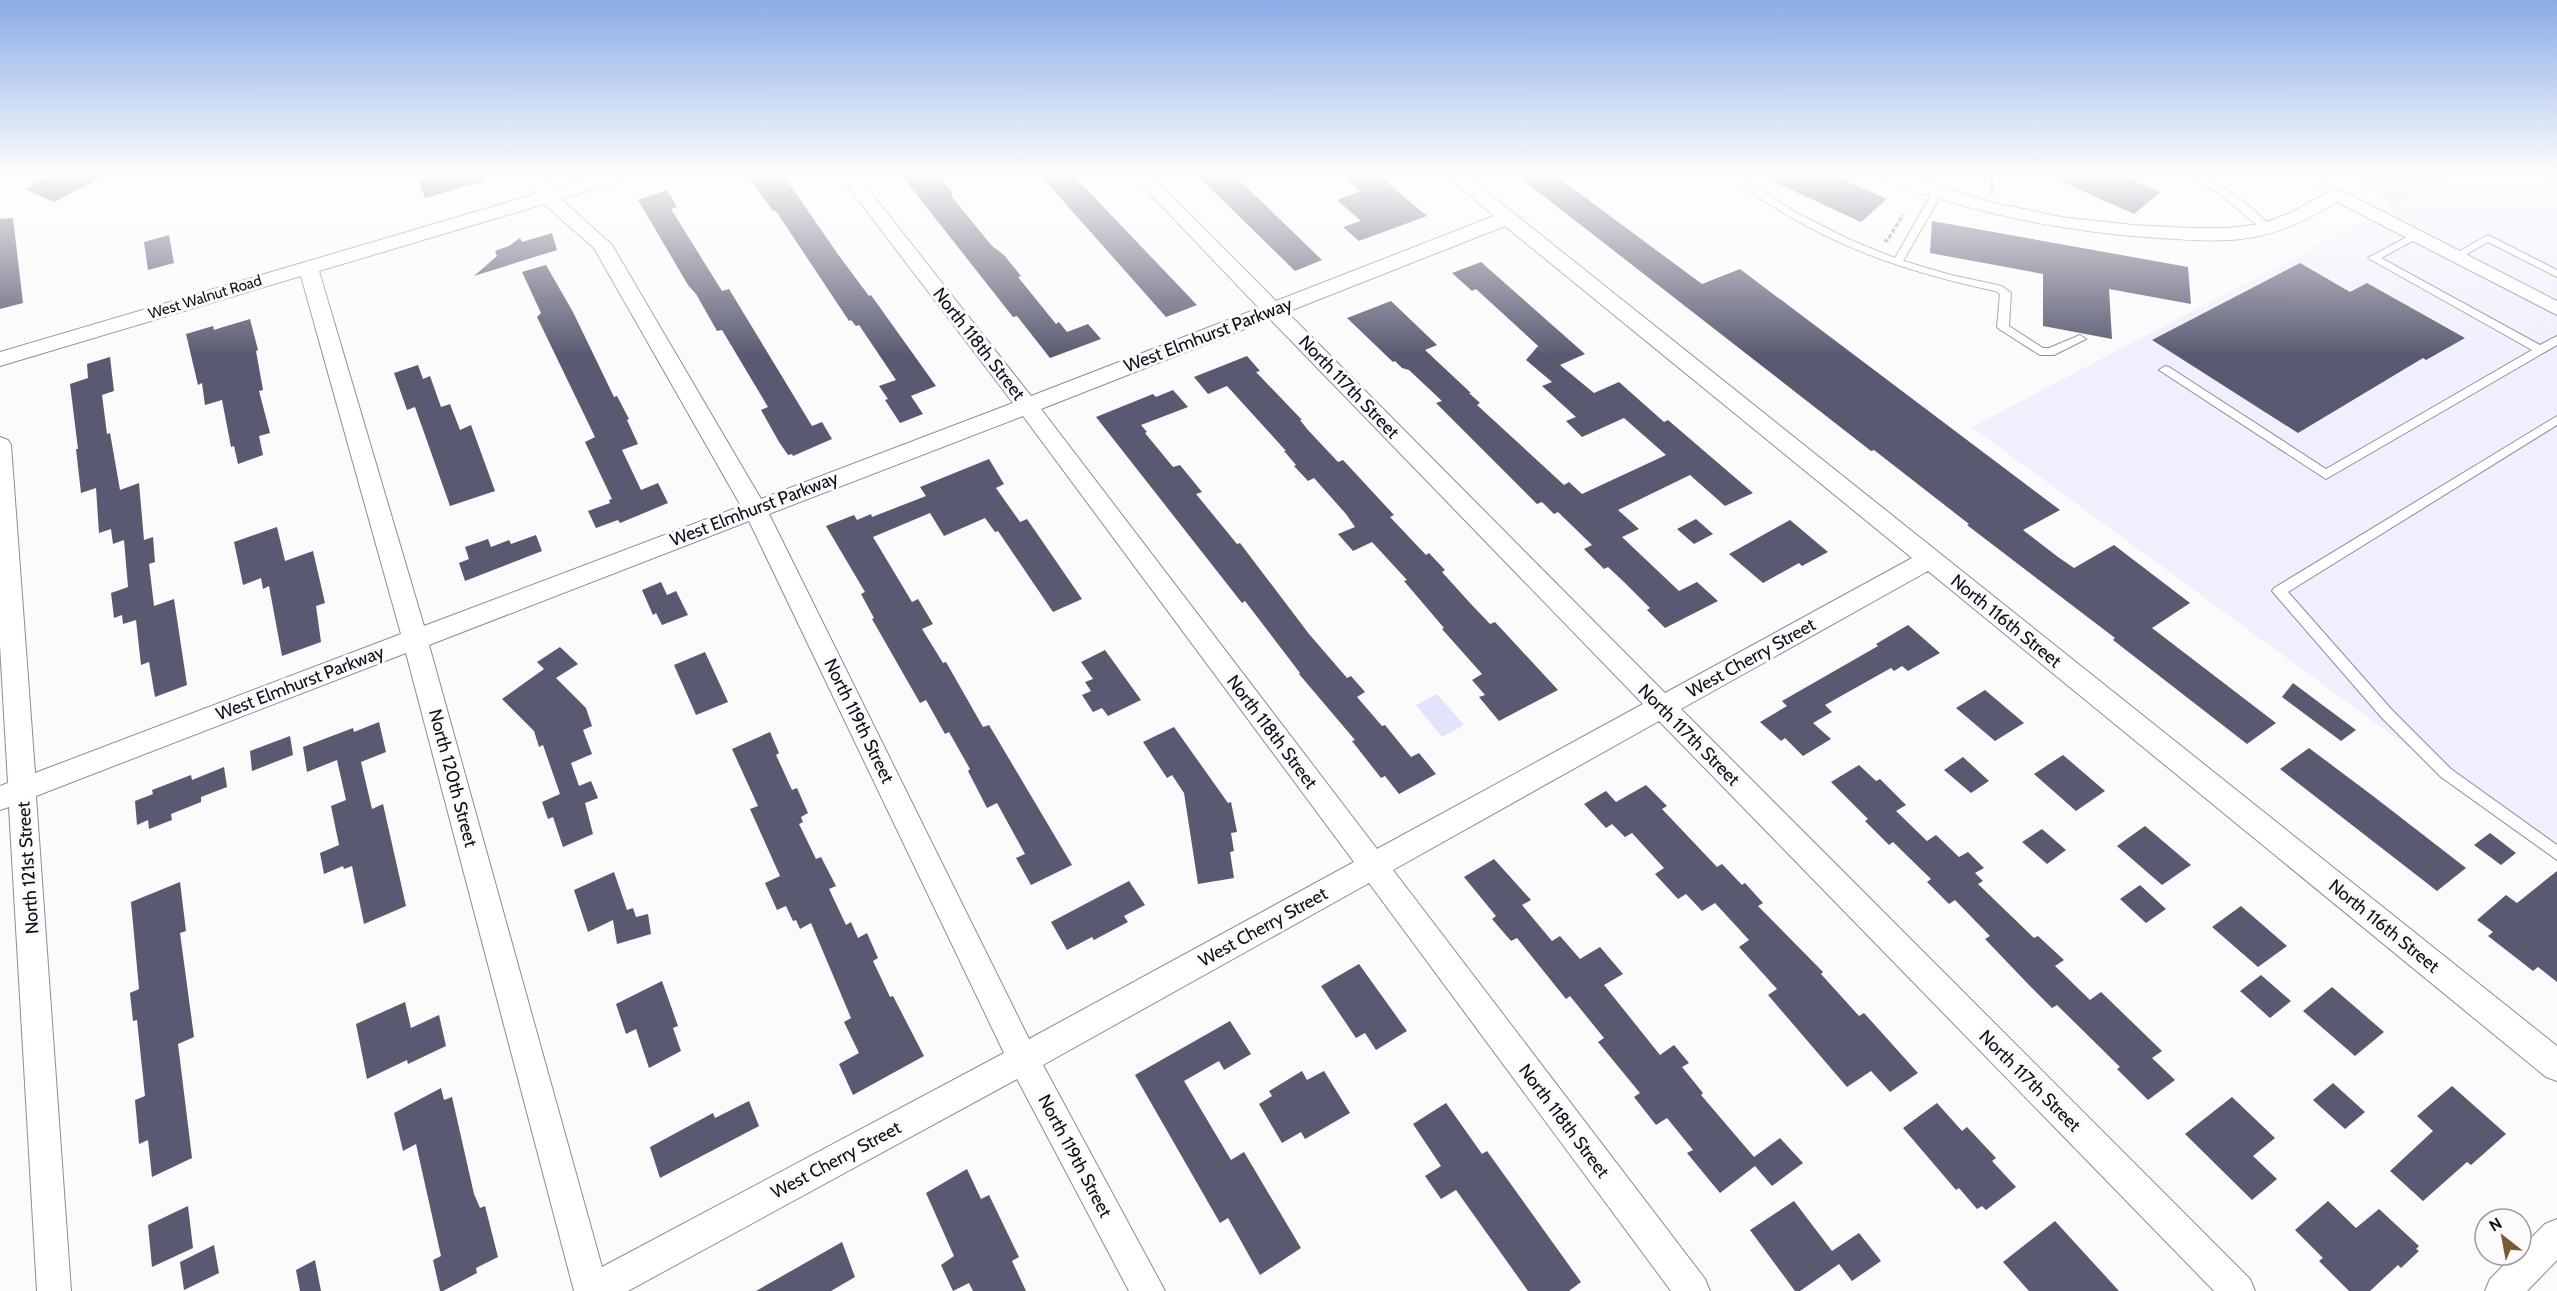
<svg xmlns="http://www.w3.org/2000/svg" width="2557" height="1291" viewBox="0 0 2557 1291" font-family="Cabin,sans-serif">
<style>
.built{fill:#efeffe}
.green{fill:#e3e3fb}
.building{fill:#595972}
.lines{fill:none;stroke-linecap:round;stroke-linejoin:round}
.service-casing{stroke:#8a8ba6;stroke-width:2}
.minor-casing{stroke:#8a8ba6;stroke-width:2}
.path{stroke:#88888d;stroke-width:3;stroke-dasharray:4.5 2;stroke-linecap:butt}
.service{fill:#fff;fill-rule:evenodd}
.minor{fill:#fff;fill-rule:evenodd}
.labels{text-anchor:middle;stroke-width:6;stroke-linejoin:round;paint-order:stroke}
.far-street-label{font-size:15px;fill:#0f0f19;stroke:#fbfbfb}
.street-label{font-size:18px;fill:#0f0f19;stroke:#fbfbfb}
</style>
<rect width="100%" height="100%" fill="#fbfbfb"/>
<path class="built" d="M 2449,176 L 2557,176 L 2557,856 L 1972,427 Z"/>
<g class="green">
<path d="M 2347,176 L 2449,176 L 2390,208 L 2385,198 Z"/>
<path d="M 1437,694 L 1464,725 L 1442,737 L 1416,705 Z"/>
</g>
<g class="building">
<path d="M 50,176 L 104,176 L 54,202 L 25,189 Z"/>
<path d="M 433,176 L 483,176 L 484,181 L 425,198 L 418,180 Z"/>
<path d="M 748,176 L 784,176 L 837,253 L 869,296 L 871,295 L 936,386 L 911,396 L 923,414 L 900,423 L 885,400 L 888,399 L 879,386 L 896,380 L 859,325 L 856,326 L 851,320 L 849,321 L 776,211 L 773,211 Z"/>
<path d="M 902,176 L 939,176 L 952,192 L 952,197 L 992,246 L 1004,255 L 1021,276 L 1018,277 L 1056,324 L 1059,322 L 1067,332 L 1088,324 L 1101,339 L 1050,358 L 1017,316 L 1013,317 Z"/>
<path d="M 1041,176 L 1074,176 L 1197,305 L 1166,317 Z"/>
<path d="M 1198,176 L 1235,176 L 1322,260 L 1295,271 Z"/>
<path d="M 1343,176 L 1379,176 L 1427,216 L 1359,241 L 1343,227 L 1361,221 L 1337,200 L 1361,191 Z"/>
<path d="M 1518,176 L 1556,176 L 1702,284 L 1740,269 L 2060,510 L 2023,530 L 2058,557 L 2074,568 L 2114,545 L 2190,603 L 2152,628 L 2276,723 L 2247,744 L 2113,640 L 2115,638 L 1967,525 L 1969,524 L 1874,450 L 1871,451 Z"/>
<path d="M 1762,176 L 1835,176 L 1887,199 L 1861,222 Z"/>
<path d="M 2049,176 L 2123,176 L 2160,192 L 2134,214 Z"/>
<path d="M 667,190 L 677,207 L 671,209 L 722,291 L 729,289 L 812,426 L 822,422 L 832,439 L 793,456 L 792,454 L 788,455 L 779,442 L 761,410 L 768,407 L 722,330 L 717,331 L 696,294 L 688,285 L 638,200 Z"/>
<path d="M 13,218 L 23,303 L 0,309 L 0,219 Z"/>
<path d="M 1932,221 L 2188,267 L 2191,304 L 2109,289 L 2112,339 L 2043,326 L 2043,274 L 1930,253 Z"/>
<path d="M 552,233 L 557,250 L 474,276 L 497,256 L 495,251 L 509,246 L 520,238 L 522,242 Z"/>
<path d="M 169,235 L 174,263 L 148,270 L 144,242 Z"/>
<path d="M 1481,262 L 1585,354 L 1560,365 L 1594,393 L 1619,382 L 1664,422 L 1668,420 L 1753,493 L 1725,506 L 1690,475 L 1618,510 L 1639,529 L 1622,537 L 1679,591 L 1697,582 L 1718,601 L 1665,628 L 1647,610 L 1650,608 L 1623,581 L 1608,567 L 1604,569 L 1584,549 L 1592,545 L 1558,512 L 1554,514 L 1542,502 L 1537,504 L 1436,403 L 1442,401 L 1409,370 L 1402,368 L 1395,361 L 1393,362 L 1347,318 L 1391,301 L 1437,345 L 1425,350 L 1471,393 L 1469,393 L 1480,403 L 1477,405 L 1564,485 L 1569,482 L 1582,494 L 1666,455 L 1624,418 L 1582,437 L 1566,421 L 1576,417 L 1542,386 L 1552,382 L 1526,360 L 1538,346 L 1548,355 L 1476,289 L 1472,291 L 1452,273 Z"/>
<path d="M 2300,263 L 2350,292 L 2367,283 L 2465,338 L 2426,360 L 2423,358 L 2298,433 L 2152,340 Z"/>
<path d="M 546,265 L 573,312 L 614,397 L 617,396 L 629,419 L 627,420 L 638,444 L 622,450 L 641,490 L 658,483 L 668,503 L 620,523 L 618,520 L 596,528 L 588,511 L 610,503 L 609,500 L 612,499 L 585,442 L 595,437 L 537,317 L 541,313 L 522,272 Z"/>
<path d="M 250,319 L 258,350 L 256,351 L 263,390 L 259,391 L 270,433 L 259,436 L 263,455 L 238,464 L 234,446 L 231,447 L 222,400 L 205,405 L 202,383 L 198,385 L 186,334 L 213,326 L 214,330 L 220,328 Z"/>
<path d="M 1247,356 L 1260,371 L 1256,372 L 1302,420 L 1300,420 L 1308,430 L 1338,462 L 1343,460 L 1394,515 L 1390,517 L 1426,555 L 1429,553 L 1445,570 L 1442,572 L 1470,603 L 1490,624 L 1495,622 L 1558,690 L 1499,721 L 1479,697 L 1485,695 L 1472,680 L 1482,674 L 1442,629 L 1444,628 L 1404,581 L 1407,580 L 1372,542 L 1353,551 L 1338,534 L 1355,527 L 1346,514 L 1314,478 L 1308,481 L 1294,466 L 1296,465 L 1284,451 L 1286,451 L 1227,386 L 1208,394 L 1194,377 Z"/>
<path d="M 110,357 L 114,391 L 102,395 L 107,434 L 110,433 L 120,490 L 139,483 L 144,540 L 153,537 L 155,562 L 149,564 L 154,606 L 174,599 L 187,685 L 155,697 L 149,662 L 141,665 L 136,620 L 123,624 L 122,615 L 114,618 L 111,593 L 128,587 L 124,540 L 113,544 L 111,529 L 99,533 L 96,488 L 81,493 L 76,449 L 78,449 L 70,384 L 88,378 L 87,364 Z"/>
<path d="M 418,365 L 423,379 L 430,376 L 441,407 L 450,404 L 460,430 L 471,425 L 495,491 L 450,506 L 415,407 L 407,410 L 394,373 Z"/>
<path d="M 1173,390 L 1188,407 L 1141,425 L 1147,432 L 1145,433 L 1173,467 L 1180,465 L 1202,492 L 1196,494 L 1237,544 L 1240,543 L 1309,634 L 1347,678 L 1351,676 L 1365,692 L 1357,697 L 1382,726 L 1385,725 L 1411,757 L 1419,753 L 1436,774 L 1399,794 L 1385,776 L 1381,778 L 1352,741 L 1355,740 L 1299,674 L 1300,673 L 1245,601 L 1242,603 L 1096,417 L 1153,394 L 1156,397 Z"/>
<path d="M 989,459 L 1004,484 L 996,488 L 1020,522 L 1027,519 L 1082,599 L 1053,612 L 998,531 L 995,532 L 985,518 L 944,536 L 930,513 L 873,537 L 912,602 L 918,599 L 933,624 L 922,629 L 943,663 L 946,662 L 983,727 L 989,725 L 1072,865 L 1031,885 L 1016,858 L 1025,854 L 997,803 L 987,808 L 968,771 L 970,769 L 949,732 L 945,734 L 926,700 L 920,703 L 872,619 L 874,618 L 861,594 L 865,592 L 826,526 L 854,515 L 857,520 L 871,514 L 872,517 L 926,496 L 920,487 Z"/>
<path d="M 1696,519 L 1713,534 L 1694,544 L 1677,529 Z"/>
<path d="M 1790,520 L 1828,552 L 1802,566 L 1799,563 L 1763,583 L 1729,554 Z"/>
<path d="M 277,527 L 285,561 L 313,551 L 325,603 L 316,606 L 321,642 L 282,656 L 269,586 L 263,589 L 261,578 L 243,585 L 234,542 Z"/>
<path d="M 536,535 L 542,551 L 465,581 L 459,563 L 469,559 L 465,547 L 488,539 L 491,547 L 509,540 L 511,544 Z"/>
<path d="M 661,582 L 667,595 L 676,591 L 688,615 L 662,625 L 656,613 L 653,615 L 642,590 Z"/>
<path d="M 1908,625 L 1940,653 L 1908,671 L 1902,666 L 1894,671 L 1891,668 L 1825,705 L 1832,712 L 1813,723 L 1831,739 L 1803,756 L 1785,738 L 1781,741 L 1760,722 L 1787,706 L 1782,701 L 1878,646 L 1876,644 Z"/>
<path d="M 560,647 L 578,664 L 556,678 L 586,708 L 592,726 L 583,730 L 592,754 L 571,763 L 579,786 L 591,781 L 598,798 L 585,803 L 593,834 L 563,847 L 553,817 L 548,819 L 542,802 L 560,794 L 543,745 L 539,747 L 534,731 L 502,699 L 544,669 L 537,662 Z"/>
<path d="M 1105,650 L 1141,700 L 1108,716 L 1102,708 L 1093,712 L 1082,695 L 1091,691 L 1085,682 L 1093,679 L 1081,662 Z"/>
<path d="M 705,652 L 728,702 L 696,715 L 674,665 Z"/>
<path d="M 2293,683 L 2356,730 L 2341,741 L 2282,697 Z"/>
<path d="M 1985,690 L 2024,723 L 1995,741 L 1956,708 Z"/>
<path d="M 379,722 L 386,752 L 361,762 L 372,809 L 383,804 L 406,906 L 364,924 L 352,866 L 344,869 L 343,866 L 324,874 L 320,853 L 339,845 L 331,806 L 346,800 L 337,760 L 307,772 L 303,747 L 353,728 L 354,732 Z"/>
<path d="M 1174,727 L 1228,803 L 1231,802 L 1237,832 L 1231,833 L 1234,851 L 1230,852 L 1234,878 L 1198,884 L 1184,793 L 1172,775 L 1167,778 L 1143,742 Z"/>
<path d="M 770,732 L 779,753 L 776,755 L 792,790 L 797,788 L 808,813 L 801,817 L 803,822 L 799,824 L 816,859 L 821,857 L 836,886 L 829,889 L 846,925 L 851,922 L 858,938 L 867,933 L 878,958 L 873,961 L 890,997 L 893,996 L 924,1056 L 853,1095 L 839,1064 L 859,1053 L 844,1022 L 851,1018 L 811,923 L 800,929 L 796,920 L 793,921 L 786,906 L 777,910 L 765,883 L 780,876 L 750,809 L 758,806 L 732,749 Z"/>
<path d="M 290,736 L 293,755 L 252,771 L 250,751 Z"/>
<path d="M 2309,748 L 2373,796 L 2466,868 L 2437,891 L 2280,769 Z"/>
<path d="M 2063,755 L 2105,791 L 2076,811 L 2034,774 Z"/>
<path d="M 1963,757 L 1989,781 L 1971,793 L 1944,770 Z"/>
<path d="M 1859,765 L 1876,781 L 1880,779 L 1906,805 L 1896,811 L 1927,841 L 1936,835 L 1959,857 L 1968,852 L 1984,868 L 1975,873 L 1983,881 L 1978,884 L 2034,938 L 2038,936 L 2064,960 L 2055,966 L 2090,1000 L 2101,992 L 2162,1051 L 2152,1058 L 2175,1080 L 2148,1100 L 2117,1069 L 2120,1067 L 2057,1005 L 2052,1008 L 2029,985 L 1985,939 L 1990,936 L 1955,900 L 1949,904 L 1927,882 L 1931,879 L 1893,842 L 1889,845 L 1865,821 L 1868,819 L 1831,782 Z"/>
<path d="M 224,767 L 227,787 L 201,797 L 201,802 L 171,814 L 172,820 L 149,829 L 148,820 L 137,825 L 135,801 L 153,794 L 152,790 L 191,775 L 192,780 Z"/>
<path d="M 1646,785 L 1667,806 L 1662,809 L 1698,847 L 1717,867 L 1722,864 L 1742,885 L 1745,883 L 1763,903 L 1758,906 L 1823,972 L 1821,974 L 1859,1016 L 1864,1013 L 1918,1073 L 1890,1092 L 1871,1071 L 1847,1087 L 1768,995 L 1777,989 L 1739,947 L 1749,940 L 1715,903 L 1702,911 L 1686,894 L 1678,899 L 1655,874 L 1664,868 L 1632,833 L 1625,837 L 1612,824 L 1606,828 L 1584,804 L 1606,791 L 1616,802 Z"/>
<path d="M 2145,826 L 2191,865 L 2162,885 L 2117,846 Z"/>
<path d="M 2042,829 L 2066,850 L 2047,864 L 2022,842 Z"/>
<path d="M 2490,833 L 2516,853 L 2501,865 L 2474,845 Z"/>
<path d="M 1494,859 L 1531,900 L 1522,905 L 1552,941 L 1560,936 L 1580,959 L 1600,947 L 1623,974 L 1604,985 L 1660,1055 L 1674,1045 L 1689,1063 L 1682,1067 L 1703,1093 L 1701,1095 L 1754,1157 L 1780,1138 L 1803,1163 L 1772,1186 L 1755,1166 L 1720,1193 L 1687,1153 L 1693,1150 L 1667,1118 L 1656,1125 L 1634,1097 L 1640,1093 L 1598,1042 L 1604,1038 L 1570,996 L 1566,999 L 1517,938 L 1511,941 L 1492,919 L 1496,916 L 1464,877 Z"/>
<path d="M 2557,871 L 2557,982 L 2538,967 L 2533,971 L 2488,936 L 2493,932 L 2477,920 L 2506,895 L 2517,903 Z"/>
<path d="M 614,872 L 627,910 L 633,908 L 636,917 L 648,914 L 651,934 L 617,944 L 613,920 L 588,932 L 574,890 Z"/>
<path d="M 1129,881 L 1145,905 L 1124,916 L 1128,922 L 1094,940 L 1092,937 L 1067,950 L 1051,922 Z"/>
<path d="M 180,882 L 186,931 L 180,933 L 194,1037 L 178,1044 L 192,1158 L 152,1177 L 148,1140 L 139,1144 L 135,1100 L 145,1096 L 137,1020 L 133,1021 L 130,993 L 139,989 L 131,902 Z"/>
<path d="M 2140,885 L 2166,909 L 2146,923 L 2120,899 Z"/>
<path d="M 2241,906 L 2287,946 L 2258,967 L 2212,927 Z"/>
<path d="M 1359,964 L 1407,1031 L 1376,1050 L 1365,1033 L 1356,1038 L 1321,986 Z"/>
<path d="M 2261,975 L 2291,1001 L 2270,1018 L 2240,991 Z"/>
<path d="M 662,981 L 678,1026 L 673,1028 L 681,1051 L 649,1068 L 636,1029 L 626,1034 L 616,1004 Z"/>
<path d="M 2332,987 L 2384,1032 L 2355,1056 L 2303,1011 Z"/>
<path d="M 405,1002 L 411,1028 L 439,1015 L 446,1046 L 408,1064 L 407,1060 L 367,1079 L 356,1024 Z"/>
<path d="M 1230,1021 L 1251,1054 L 1224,1070 L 1219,1061 L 1184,1081 L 1231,1160 L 1244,1152 L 1301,1248 L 1260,1275 L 1228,1218 L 1220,1223 L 1135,1075 Z"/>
<path d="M 1302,1071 L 1307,1080 L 1324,1071 L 1350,1113 L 1305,1139 L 1301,1132 L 1282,1143 L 1259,1104 L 1272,1096 L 1269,1091 Z"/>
<path d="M 2333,1083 L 2365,1112 L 2345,1129 L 2313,1100 Z"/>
<path d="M 2452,1086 L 2506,1134 L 2471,1165 L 2467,1162 L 2423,1201 L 2390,1171 L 2433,1131 L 2417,1116 Z"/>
<path d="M 441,1088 L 444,1100 L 452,1097 L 474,1194 L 480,1208 L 485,1206 L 498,1257 L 476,1268 L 477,1273 L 443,1291 L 440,1291 L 433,1260 L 441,1256 L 416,1144 L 403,1151 L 394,1113 Z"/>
<path d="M 2232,1097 L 2275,1138 L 2253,1156 L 2277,1179 L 2252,1200 L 2185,1134 Z"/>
<path d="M 749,1101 L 759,1126 L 660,1178 L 650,1147 L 713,1113 L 715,1118 Z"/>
<path d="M 1446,1103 L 1482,1154 L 1487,1151 L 1581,1282 L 1569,1291 L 1528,1291 L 1456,1190 L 1441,1199 L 1425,1176 L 1441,1166 L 1413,1124 Z"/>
<path d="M 1937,1103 L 1962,1131 L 1967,1127 L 1996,1158 L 1992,1161 L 2016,1187 L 1986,1210 L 1982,1206 L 1977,1209 L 1959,1188 L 1956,1190 L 1903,1128 Z"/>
<path d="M 967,1169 L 981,1199 L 989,1195 L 1019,1257 L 1012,1261 L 1026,1291 L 973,1291 L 969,1283 L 953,1291 L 941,1265 L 954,1256 L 926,1193 Z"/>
<path d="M 1794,1201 L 1832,1251 L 1859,1233 L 1881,1261 L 1852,1281 L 1839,1264 L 1800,1291 L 1795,1291 L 1750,1230 Z"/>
<path d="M 2328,1201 L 2356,1228 L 2379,1209 L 2419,1246 L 2416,1249 L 2419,1251 L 2401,1268 L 2398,1265 L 2370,1291 L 2349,1291 L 2319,1261 L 2323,1258 L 2295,1230 Z"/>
<path d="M 188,1206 L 193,1248 L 152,1267 L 148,1225 Z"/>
<path d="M 2055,1221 L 2119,1291 L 2029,1291 L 2003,1262 Z"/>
<path d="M 842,1242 L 855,1277 L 831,1291 L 756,1291 Z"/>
<path d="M 214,1245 L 219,1273 L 184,1290 L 180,1262 Z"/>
<path d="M 315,1260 L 321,1291 L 300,1291 L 296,1270 Z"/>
</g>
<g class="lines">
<g class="service-casing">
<g id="service">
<path d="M 1728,176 L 1739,176 L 1797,213 L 1848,239 L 1895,258 L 1932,193 L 1937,190 L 1941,191 L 1942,193 L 1903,261 L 1951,275 L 2002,286 L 2011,293 L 2009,326 L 2043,348 L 2049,348 L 2080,335 L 2086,339 L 2054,355 L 2040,355 L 1999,329 L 1997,327 L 2000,294 L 1995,291 C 1911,273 1838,249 1766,202 C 1753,194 1738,186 1728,176 Z"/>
<path d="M 2186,176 C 2213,173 2254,208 2272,228 L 2271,230 L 2263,230 L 2216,191 Z"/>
<path d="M 2302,176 L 2313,176 L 2342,194 L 2341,196 L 2333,196 Z"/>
<path d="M 2416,232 L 2420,233 L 2420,237 L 2381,258 L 2540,345 L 2557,336 L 2557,345 L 2326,479 L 2159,370 L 2165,366 L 2169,367 L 2326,469 L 2532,350 L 2368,258 Z"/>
<path d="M 2488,235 L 2557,270 L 2557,277 L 2488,242 L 2460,258 L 2452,258 L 2451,256 Z"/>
<path d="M 2557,416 L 2557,425 L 2288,592 L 2392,710 L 2451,769 L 2557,845 L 2557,860 L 2441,777 L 2382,718 L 2272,591 L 2274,588 Z"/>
</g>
</g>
<g class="minor-casing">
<g id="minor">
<path d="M 524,176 L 542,176 L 552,189 L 598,176 L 626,176 L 624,180 L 561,199 L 612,245 L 761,499 L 1013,403 L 840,176 L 858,176 L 1031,396 L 1259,308 L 1133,176 L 1152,176 L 1276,301 L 1494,216 L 1447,176 L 1467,176 L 2557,1046 L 2557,1081 L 2546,1077 L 1928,571 L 1681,709 L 2250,1279 L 2255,1291 L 2214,1291 L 1659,721 L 1393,870 L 1705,1279 L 1710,1291 L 1671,1291 L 1369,883 L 1043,1065 L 1165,1291 L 1129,1291 L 1017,1079 L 628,1291 L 574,1291 L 406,653 L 36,796 L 71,1291 L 37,1291 L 9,807 L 0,810 L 0,786 L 8,783 L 0,645 L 0,437 L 8,440 L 11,445 L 35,773 L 401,634 L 301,276 L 0,366 L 0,352 L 536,194 ZM 544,204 L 594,248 L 741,506 L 424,626 L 319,271 ZM 1505,226 L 1912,558 L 1665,693 L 1287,312 ZM 1270,319 L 1643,704 L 1377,849 L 1041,409 ZM 1023,416 L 1354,862 L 1029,1039 L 769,514 ZM 749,521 L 1004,1053 L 602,1267 L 429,645 Z"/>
<path d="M 1881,176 L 1906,176 L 1994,203 L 2061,217 L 2132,225 L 2192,228 L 2230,228 L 2261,224 L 2288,214 L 2337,188 L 2557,301 L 2557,315 L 2337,202 C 2311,218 2285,231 2254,237 C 2223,243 2190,240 2159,238 C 2064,232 1973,213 1883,180 Z"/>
<path d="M 2557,1219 L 2557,1260 L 2527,1291 L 2485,1291 L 2490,1279 L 2514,1255 L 2521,1255 L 2521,1248 L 2545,1224 Z"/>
</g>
</g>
<g class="path">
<path d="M 1991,176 L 1993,193"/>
<path d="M 1884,240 L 1887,241 L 1903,215"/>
</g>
<use href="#service" class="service"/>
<use href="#minor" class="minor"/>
</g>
<linearGradient id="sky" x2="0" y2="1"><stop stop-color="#8bace7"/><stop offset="0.49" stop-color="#fdfdfd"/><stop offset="1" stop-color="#fdfdfd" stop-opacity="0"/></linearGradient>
<rect width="2557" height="356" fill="url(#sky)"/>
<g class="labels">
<g class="far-street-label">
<text transform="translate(205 297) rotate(-17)" y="5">West Walnut Road</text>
</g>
<g class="street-label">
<text transform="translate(1208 335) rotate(-21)" y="6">West Elmhurst Parkway</text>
<text transform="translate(979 344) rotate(52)" y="6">North 118th Street</text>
<text transform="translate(1349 387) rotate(46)" y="6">North 117th Street</text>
<text transform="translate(754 509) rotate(-21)" y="6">West Elmhurst Parkway</text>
<text transform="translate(2006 621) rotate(39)" y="6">North 116th Street</text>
<text transform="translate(1751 658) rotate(-29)" y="6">West Cherry Street</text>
<text transform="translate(300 683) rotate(-21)" y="6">West Elmhurst Parkway</text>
<text transform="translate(859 721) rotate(64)" y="6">North 119th Street</text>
<text transform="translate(1272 732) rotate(53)" y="6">North 118th Street</text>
<text transform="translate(1689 735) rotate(45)" y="6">North 117th Street</text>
<text transform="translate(453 778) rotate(75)" y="6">North 120th Street</text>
<text transform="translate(28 868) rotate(-94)" y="6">North 121st Street</text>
<text transform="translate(2384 926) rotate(39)" y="6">North 116th Street</text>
<text transform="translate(1263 927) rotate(-29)" y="6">West Cherry Street</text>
<text transform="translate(2030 1081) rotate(45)" y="6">North 117th Street</text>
<text transform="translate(1564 1121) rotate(53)" y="6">North 118th Street</text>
<text transform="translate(1075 1156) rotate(62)" y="6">North 119th Street</text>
<text transform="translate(836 1160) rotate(-28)" y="6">West Cherry Street</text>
</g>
</g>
<g transform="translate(2503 1237) rotate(329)"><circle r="28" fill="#fbfbfb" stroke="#9d9da1" stroke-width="1.5"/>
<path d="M0-4.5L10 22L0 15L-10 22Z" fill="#7a5b30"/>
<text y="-9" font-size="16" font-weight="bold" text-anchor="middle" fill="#0f0f19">N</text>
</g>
</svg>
